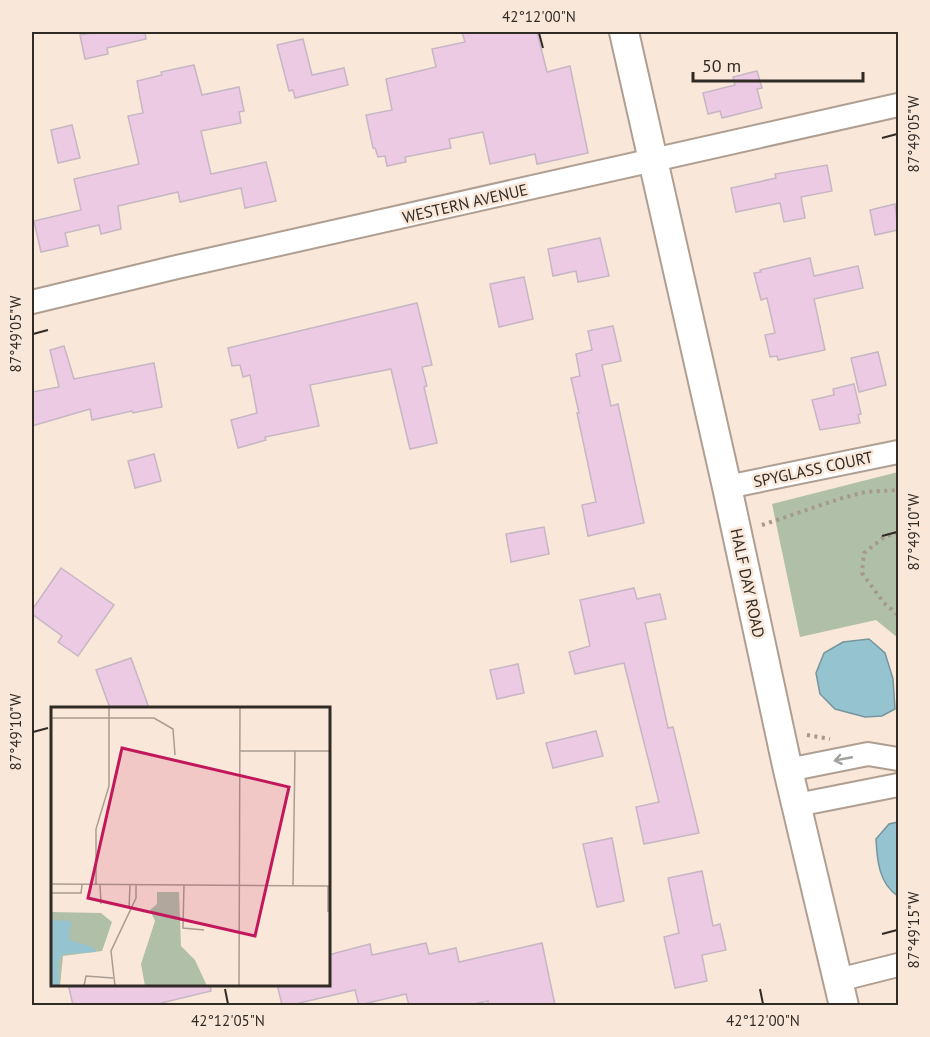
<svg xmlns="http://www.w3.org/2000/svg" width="930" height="1037" viewBox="0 0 930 1037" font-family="'PT Sans',sans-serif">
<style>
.green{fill:#b0c0a8}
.water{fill:#95c3d0;stroke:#77959d;stroke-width:1.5}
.building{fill:#eccae4;stroke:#c7b6c3;stroke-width:1.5}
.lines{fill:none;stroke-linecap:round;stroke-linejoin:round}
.minor-casing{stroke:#af9f92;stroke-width:26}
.major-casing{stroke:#af9f92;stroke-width:32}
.path{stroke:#a5988e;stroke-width:4;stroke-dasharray:3 4.5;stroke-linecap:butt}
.minor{stroke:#fff;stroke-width:22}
.major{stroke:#fff;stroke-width:28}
.oneway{stroke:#a2a09d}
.ticks{fill:none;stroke:#312b26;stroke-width:2}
.labels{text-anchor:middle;stroke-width:5;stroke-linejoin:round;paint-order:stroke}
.street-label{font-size:16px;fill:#312b26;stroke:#f9e7d9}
.inset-road{fill:none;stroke:#a99c91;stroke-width:1.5}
.view{fill:#c2185b;fill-opacity:0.15;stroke:#c2185b;stroke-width:3}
.inset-edge{fill:none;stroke:#312b26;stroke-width:3}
.neatline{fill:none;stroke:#312b26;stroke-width:2}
.ticks-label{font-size:15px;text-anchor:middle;fill:#312b26}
</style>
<rect width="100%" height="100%" fill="#f9e7d9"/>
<path class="green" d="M 898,472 L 898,638 L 876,620 L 800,637 L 772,504 Z"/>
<g class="water">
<path d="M 869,639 L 885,653 L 893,679 L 895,709 L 882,716 L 865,717 L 835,709 L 820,694 L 816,673 L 824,653 L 843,642 Z"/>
<path d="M 898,822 L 898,896 C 879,884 877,860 876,839 L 889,824 Z"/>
</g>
<g class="building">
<path d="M 97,32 L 145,32 L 146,39 L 107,48 L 108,54 L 85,59 L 80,35 Z"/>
<path d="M 462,32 L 537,32 L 547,72 L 570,66 L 588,153 L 537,164 L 535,154 L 490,164 L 483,132 L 449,139 L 451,148 L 405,157 L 406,162 L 387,166 L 385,156 L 378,157 L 375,148 L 373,148 L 366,115 L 392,110 L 386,79 L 436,67 L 432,49 L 465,42 Z"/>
<path d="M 303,39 L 312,75 L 344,68 L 348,85 L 295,98 L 293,90 L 289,91 L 277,45 Z"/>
<path d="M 194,65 L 202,95 L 239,87 L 244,111 L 239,112 L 241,123 L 201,131 L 211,174 L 266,162 L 276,201 L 245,208 L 241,188 L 180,202 L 178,192 L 118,206 L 121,229 L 101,234 L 99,225 L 65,233 L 68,246 L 41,252 L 34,221 L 81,210 L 74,179 L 139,164 L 128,116 L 143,113 L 137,81 L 162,75 L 161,72 Z"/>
<path d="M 757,71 L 762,88 L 757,89 L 762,108 L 722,118 L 720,111 L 708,114 L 703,93 L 735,85 L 733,77 Z"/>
<path d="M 72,125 L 80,158 L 58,163 L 51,130 Z"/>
<path d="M 827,165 L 832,191 L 801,197 L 805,218 L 784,222 L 780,203 L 736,212 L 731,188 L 776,178 L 775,174 Z"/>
<path d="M 895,204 L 898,230 L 875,235 L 870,210 Z"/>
<path d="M 600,238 L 609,276 L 578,282 L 576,271 L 553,276 L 548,249 Z"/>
<path d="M 810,258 L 814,276 L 858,266 L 863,288 L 814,299 L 825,350 L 778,360 L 777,356 L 770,357 L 765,335 L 775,333 L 767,298 L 761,300 L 754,273 L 761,272 L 760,270 Z"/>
<path d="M 524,277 L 533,319 L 499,327 L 490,284 Z"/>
<path d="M 417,303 L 432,365 L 422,367 L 427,386 L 424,387 L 437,443 L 410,449 L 391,369 L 310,385 L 319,426 L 265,437 L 266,440 L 238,448 L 231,420 L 257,413 L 250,375 L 243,377 L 240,365 L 232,366 L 228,348 Z"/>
<path d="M 613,326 L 621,361 L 602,365 L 611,406 L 618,404 L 644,523 L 588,536 L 582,505 L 596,502 L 577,413 L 579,413 L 571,378 L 580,376 L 576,354 L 592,350 L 588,331 Z"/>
<path d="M 64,346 L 74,379 L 154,363 L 162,407 L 133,413 L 132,411 L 92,420 L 90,409 L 32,426 L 32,392 L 59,387 L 50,350 Z"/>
<path d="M 878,352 L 886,385 L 859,392 L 851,358 Z"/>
<path d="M 854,384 L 861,414 L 858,415 L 860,423 L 820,430 L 812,400 L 834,395 L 833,389 Z"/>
<path d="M 154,454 L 161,481 L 135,488 L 128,461 Z"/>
<path d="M 544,527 L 549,554 L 511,562 L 506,534 Z"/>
<path d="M 61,568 L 114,605 L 78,656 L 58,642 L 62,636 L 32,614 L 32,610 Z"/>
<path d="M 634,588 L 637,599 L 660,594 L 666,619 L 645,623 L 668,728 L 673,727 L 699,833 L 644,844 L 636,807 L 659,802 L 624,663 L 575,674 L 569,652 L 590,646 L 580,600 Z"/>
<path d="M 131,658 L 149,708 L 110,708 L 96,670 Z"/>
<path d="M 518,664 L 524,693 L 497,699 L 490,670 Z"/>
<path d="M 596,731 L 603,756 L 553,768 L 546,743 Z"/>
<path d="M 612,838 L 624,901 L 597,907 L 583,844 Z"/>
<path d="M 702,871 L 713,926 L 720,924 L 726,950 L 702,955 L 707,981 L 675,988 L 664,937 L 679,933 L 668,878 Z"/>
<path d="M 426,943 L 429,954 L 456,948 L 459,962 L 542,943 L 555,1005 L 488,1005 L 488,1001 L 469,1005 L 409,1005 L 406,994 L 359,1005 L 355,990 L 291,1005 L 282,1005 L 277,984 L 328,984 L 328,955 L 370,944 L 372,955 Z"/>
<path d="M 68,984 L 210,984 L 211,991 L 153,1005 L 73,1005 Z"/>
</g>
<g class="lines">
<g class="minor-casing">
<g id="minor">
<path d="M 32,302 L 177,267 L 898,105"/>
<path d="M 727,487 L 898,452"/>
<path d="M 788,770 L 868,754 L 898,759"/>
<path d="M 797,805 L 898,785"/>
<path d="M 838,980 L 898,965"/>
</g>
</g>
<g class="major-casing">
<path id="major" d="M 624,32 L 727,487 L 788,770 L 844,1006"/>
</g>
<g class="path">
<path d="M 762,525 L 839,499 L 865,492 L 898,490"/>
<path d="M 898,533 L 884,537 L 864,553 L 862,573 L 884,603 L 898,615"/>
<path d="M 807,735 L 830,739"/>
</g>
<use href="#minor" class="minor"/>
<use href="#major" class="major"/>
</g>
<defs><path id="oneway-shaft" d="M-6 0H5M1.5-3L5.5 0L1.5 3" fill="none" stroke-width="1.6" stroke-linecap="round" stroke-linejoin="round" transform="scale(1.5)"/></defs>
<use class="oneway" href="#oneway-shaft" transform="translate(843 759) rotate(169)"/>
<path class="ticks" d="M 539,33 L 543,48M 882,138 L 897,134M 33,334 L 48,330M 882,536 L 897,532M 33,732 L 48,728M 882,934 L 897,930M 225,989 L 228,1004M 760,989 L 763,1004"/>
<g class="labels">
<g class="street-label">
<text transform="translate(465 203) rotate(-13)" y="6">WESTERN AVENUE</text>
<text transform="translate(813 469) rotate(-12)" y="6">SPYGLASS COURT</text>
<text transform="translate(748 583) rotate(78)" y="6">HALF DAY ROAD</text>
</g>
</g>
<g transform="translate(51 707)">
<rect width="279" height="279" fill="#f9e7d9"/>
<path d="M 106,185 L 128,185 L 130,239 L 144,253 L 156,279 L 94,279 L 90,257 L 104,214 L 99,203 L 106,197 ZM 0,205 L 50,206 L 61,215 L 51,244 L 12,249 L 9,279 L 0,279 Z" fill="#b0c0a8"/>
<path d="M 0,213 L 20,214 L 18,233 L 42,240 L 45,245 L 12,247 L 7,255 L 8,279 L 3,279 L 0,266 Z" fill="#95c3d0"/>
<path class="inset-road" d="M 0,11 L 103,11 L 122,22 L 124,48M 189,44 L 279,44M 0,177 L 279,179M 45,178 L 45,122 L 58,79 L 58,0M 49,178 L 50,197M 133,178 L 132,221 L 153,223M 242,179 L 244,44M 0,186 L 30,186 L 31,178M 78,201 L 79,178M 277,205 L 277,179M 33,279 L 35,269 L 62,271M 64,279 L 60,244 L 85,191 L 85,178M 188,279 L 189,0"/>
<path class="view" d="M 71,41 L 238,80 L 204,229 L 37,191 Z"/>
<rect width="279" height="279" class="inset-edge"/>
</g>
<rect width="930" height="1037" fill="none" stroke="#f9e7d9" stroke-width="66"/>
<path d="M693 72v9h170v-9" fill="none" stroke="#312b26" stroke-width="3"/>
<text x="702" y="72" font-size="18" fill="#312b26" stroke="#f9e7d9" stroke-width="4.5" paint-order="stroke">50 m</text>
<rect x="33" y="33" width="864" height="971" class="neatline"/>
<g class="ticks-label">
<text x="539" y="22">42°12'00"N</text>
<text transform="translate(914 134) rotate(-90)" y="5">87°49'05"W</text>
<text transform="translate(16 334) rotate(-90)" y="5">87°49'05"W</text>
<text transform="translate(914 532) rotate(-90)" y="5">87°49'10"W</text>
<text transform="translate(16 732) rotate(-90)" y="5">87°49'10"W</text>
<text transform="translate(914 930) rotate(-90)" y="5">87°49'15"W</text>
<text x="228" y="1026">42°12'05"N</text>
<text x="763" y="1026">42°12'00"N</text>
</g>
</svg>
